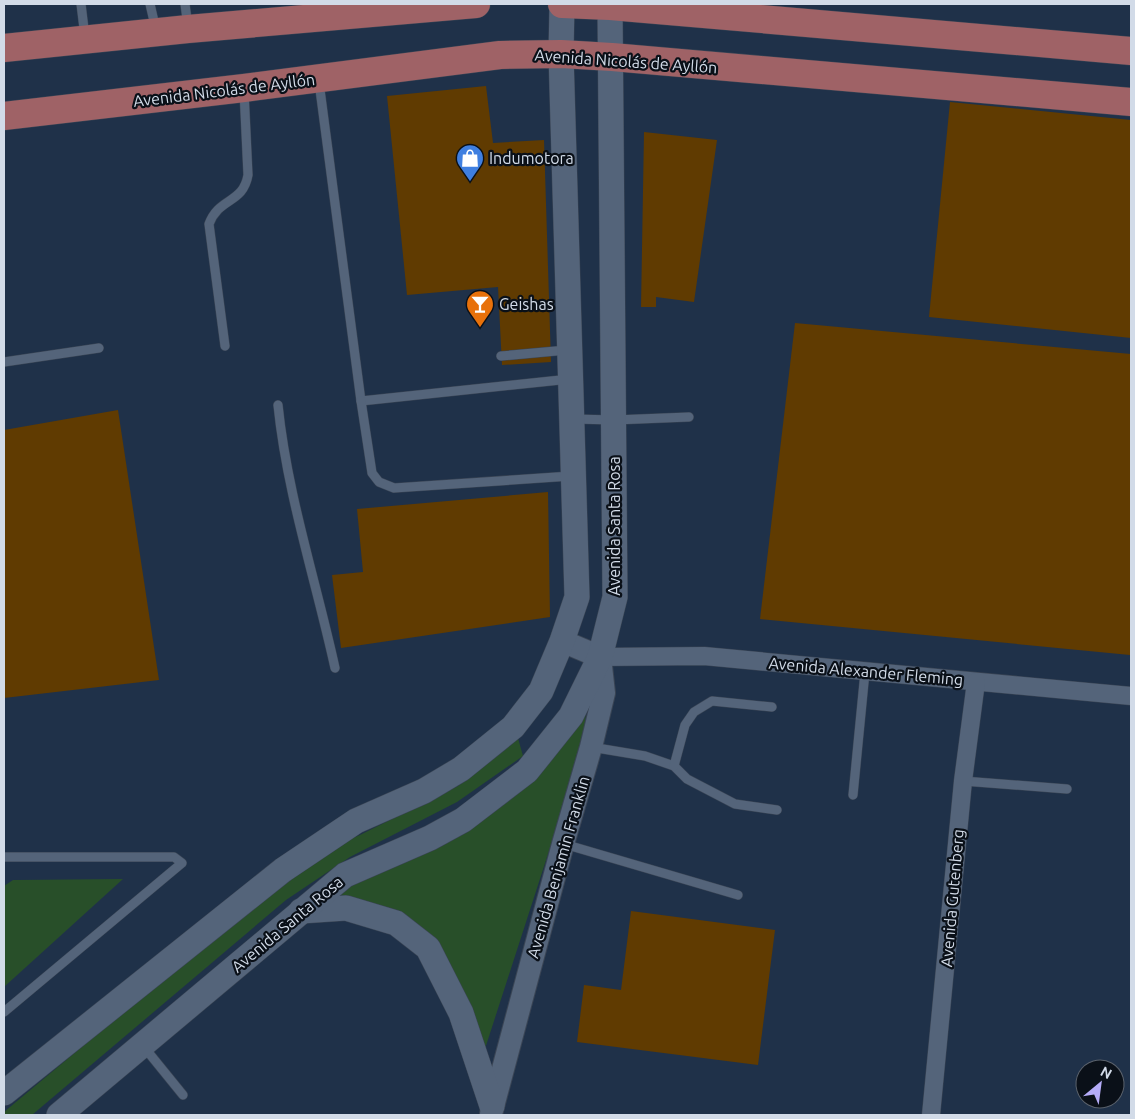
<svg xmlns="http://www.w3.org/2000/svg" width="1135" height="1119" viewBox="0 0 1135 1119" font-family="Ubuntu,sans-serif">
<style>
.built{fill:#1f3149;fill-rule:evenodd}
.green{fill:#284f29}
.building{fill:#603b01}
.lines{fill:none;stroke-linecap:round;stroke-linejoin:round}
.service-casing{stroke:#3a4555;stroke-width:10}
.minor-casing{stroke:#3a4555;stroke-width:19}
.tertiary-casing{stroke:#3a4555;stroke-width:24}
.secondary-casing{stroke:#3a4555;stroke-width:26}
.primary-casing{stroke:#3a4555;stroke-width:29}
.service{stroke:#54647a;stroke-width:9}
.minor{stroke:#54647a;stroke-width:18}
.tertiary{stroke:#54647a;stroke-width:22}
.secondary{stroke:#54647a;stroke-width:25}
.primary{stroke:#9f6266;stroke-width:28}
.labels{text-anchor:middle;stroke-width:4.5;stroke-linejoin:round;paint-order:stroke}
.street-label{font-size:16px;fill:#d2dbe8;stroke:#0a1018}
.poi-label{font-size:16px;fill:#d2dbe8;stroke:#0a1018;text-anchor:start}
</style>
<rect width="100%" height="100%" fill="#19283a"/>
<path class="built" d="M 4,4 L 1131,4 L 1131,1115 L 4,1115 ZM 1085,1069 L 1115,1069 L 1115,1099 L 1085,1099 Z"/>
<g class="green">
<path d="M 588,699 L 581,752 L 483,1055 L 437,946 L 311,907 L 347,878 L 468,825 Z"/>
<path d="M 518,738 L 523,756 L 457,802 L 350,857 L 286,900 L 32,1115 L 4,1115 L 4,1112 L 310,856 L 360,835 L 458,786 Z"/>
<path d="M 123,879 L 4,987 L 4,886 L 13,880 Z"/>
</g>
<g class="building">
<path d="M 486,86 L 493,143 L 544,140 L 551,362 L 502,365 L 498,287 L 407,295 L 387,96 Z"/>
<path d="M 950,102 L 1131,120 L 1131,338 L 929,317 Z"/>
<path d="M 644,132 L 717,140 L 694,302 L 656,297 L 656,307 L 641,307 Z"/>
<path d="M 795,323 L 1131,354 L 1130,655 L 760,619 Z"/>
<path d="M 118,410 L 159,680 L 4,698 L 4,430 Z"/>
<path d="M 548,492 L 550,617 L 341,648 L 332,575 L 363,572 L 357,509 Z"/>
<path d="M 631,911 L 775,930 L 758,1065 L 577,1042 L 584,985 L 621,990 Z"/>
</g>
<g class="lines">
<g class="service-casing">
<g id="service">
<path d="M 81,4 L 85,37"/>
<path d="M 150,4 L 156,30"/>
<path d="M 185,4 L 188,27"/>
<path d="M 319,82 L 361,401 L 570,379"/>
<path d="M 225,346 L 209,224 C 219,197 243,204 248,175 L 244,91"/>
<path d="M 501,356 L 567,350"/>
<path d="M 4,362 L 99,348"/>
<path d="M 361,401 L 372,473 L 379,482 L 394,488 L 571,476"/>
<path d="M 278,405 C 287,494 316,581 335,668"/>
<path d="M 574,419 L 614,420 L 689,417"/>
<path d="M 591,747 L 645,756 L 674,766 L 687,779 L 735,804 L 777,810"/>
<path d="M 674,766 L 685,725 L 694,712 L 712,701 L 772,707"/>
<path d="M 963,781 L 1067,789"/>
<path d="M 853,795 L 865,672"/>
<path d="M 564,844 L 738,895"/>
<path d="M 4,857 L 174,857 L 182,863 L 4,1012"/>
<path d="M 144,1047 L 183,1095"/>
</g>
</g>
<g class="minor-casing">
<g id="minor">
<path d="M 600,657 L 704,656 L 1131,696"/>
<path d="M 931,1115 L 963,781 L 976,682"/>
</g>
</g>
<g class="tertiary-casing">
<path id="tertiary" d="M 491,1114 L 563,844 L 591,747 L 604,693 L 600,657 L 562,641"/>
</g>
<g class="secondary-casing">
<g id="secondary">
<path d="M 301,911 L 346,908 L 396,923 L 428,948 L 461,1013 L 492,1106"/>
<path d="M 4,1093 L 283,870 L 356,821 L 424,791 L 461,769 L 513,727 L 541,691 L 562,641 L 577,597 L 561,54 L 562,4"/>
<path d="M 59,1115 L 345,875 L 430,838 L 463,820 L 527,771 L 571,716 L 600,657 L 615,597 L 610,6"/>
</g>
</g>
<g class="primary-casing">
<g id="primary">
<path d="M 562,4 L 610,6 L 1131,51"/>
<path d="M 4,48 L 188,29 L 476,4"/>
<path d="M 4,116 L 244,88 L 500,55 L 561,54 L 612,57 L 1131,102"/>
</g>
</g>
<use href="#service" class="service"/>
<use href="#minor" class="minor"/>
<use href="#tertiary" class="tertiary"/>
<use href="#secondary" class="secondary"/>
<use href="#primary" class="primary"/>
</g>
<defs>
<g id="shop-pin" transform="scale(1.4375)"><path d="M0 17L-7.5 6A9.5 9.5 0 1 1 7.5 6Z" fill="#3f7fe0" stroke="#0a1018"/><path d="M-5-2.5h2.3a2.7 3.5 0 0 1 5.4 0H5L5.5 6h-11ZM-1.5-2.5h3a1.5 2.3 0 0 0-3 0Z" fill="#fff"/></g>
<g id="bar-pin" transform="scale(1.4375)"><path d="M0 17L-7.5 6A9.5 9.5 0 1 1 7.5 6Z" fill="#e8710a" stroke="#0a1018"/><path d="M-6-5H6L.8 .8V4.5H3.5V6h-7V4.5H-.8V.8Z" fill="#fff"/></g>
</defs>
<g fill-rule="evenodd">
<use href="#shop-pin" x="470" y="158"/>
<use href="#bar-pin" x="480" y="304"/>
</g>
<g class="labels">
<g class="street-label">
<text transform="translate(626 61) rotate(4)" y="6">Avenida Nicolás de Ayllón</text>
<text transform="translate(224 90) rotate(-7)" y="6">Avenida Nicolás de Ayllón</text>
<text transform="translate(614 526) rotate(-90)" y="6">Avenida Santa Rosa</text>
<text transform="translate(866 671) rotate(5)" y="6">Avenida Alexander Fleming</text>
<text transform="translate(558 867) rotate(-74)" y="6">Avenida Benjamin Franklin</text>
<text transform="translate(952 898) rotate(-85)" y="6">Avenida Gutenberg</text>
<text transform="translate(287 924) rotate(-40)" y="6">Avenida Santa Rosa</text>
</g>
<g class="poi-label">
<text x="489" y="164">Indumotora</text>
<text x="499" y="310">Geishas</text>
</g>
</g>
<rect width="1135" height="1119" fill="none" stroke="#d2dbe8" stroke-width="10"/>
<g transform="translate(1100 1084) rotate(29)"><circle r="24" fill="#0a1018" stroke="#5a616b"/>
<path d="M0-4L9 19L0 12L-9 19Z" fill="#b5acf8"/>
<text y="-8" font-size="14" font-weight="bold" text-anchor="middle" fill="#d2dbe8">N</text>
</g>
</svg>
